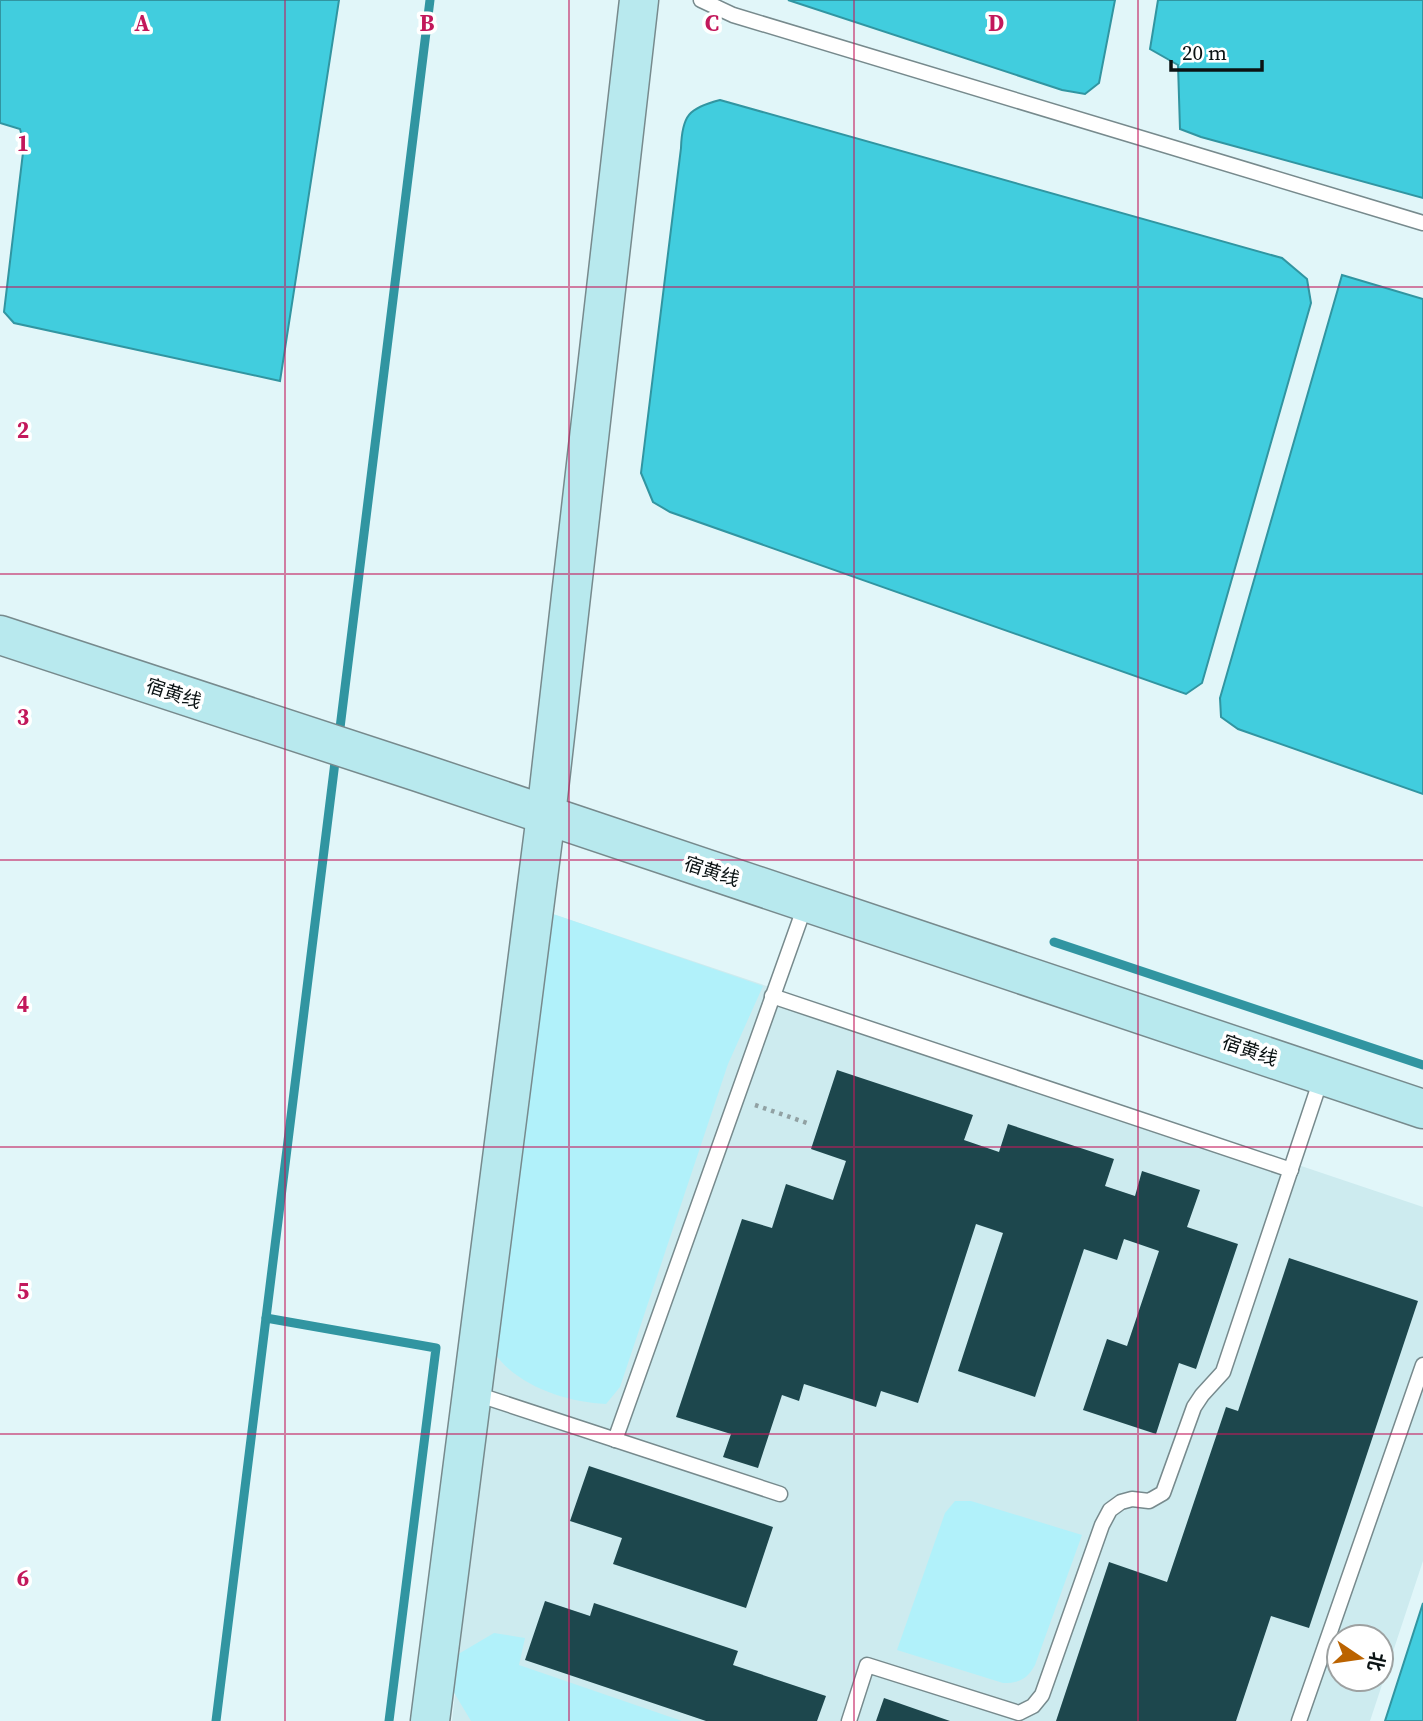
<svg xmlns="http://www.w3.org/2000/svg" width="1423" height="1721" viewBox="0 0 1423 1721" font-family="'Source Serif 4','Noto Sans SC',serif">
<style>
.built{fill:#cdebef;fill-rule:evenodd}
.green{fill:#b1f1fa}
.water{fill:#41cdde;stroke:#3195a1;stroke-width:2}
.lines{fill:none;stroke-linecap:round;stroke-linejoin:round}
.stream{stroke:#3195a1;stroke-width:9}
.building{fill:#1d474d}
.lane-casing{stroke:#778a8d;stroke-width:17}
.secondary-casing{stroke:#778a8d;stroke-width:41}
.path{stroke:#91a1a3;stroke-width:4.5;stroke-dasharray:3.5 5;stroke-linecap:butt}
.lane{stroke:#fff;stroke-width:14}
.secondary{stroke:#b8e9ee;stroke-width:38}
.grid{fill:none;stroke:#c2185b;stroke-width:2;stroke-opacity:0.55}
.labels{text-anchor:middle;stroke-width:7;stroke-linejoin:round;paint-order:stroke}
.street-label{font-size:19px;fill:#0b1314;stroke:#fff}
.grid-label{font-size:23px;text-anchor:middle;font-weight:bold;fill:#c2185b;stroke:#fff;stroke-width:7;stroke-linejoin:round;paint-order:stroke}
</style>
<rect width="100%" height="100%" fill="#e1f6f9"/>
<path class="built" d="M 550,913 L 1423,1207 L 1423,1561 L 1370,1721 L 452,1721 L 493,1351 ZM 1339,1637 L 1381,1637 L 1381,1679 L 1339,1679 Z"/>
<g class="green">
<path d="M 550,913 L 763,986 L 728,1064 L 620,1387 L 606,1404 C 566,1402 516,1386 493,1351 Z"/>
<path d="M 955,1501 L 971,1501 L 1082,1535 L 1035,1665 C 1027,1679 1020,1683 1003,1683 L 897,1650 L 945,1513 Z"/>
<path d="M 494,1633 L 525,1638 L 519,1665 L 682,1721 L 471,1721 L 453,1691 L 455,1656 Z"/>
</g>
<g class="water">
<path d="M 0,0 L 339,0 L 280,381 L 14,323 L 4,312 L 24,144 L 20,129 L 0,123 Z"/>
<path d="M 788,0 L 1115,0 L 1099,83 L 1085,94 L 1062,90 Z"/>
<path d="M 1158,0 L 1423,0 L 1423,198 L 1201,137 L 1180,129 L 1178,65 L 1150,49 Z"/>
<path d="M 720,100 L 1282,258 L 1307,279 L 1311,303 L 1202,683 L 1186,694 L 670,512 L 653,502 L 641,473 L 681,148 C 682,115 689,108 720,100 Z"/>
<path d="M 1342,275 L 1423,299 L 1423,794 L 1238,729 L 1221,717 L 1220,698 Z"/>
<path d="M 1423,1603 L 1423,1721 L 1385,1721 Z"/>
</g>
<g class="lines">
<g class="stream">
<path d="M 339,736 L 430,0"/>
<path d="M 1054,942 L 1423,1065"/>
<path d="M 266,1318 L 436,1348 L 389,1721"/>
<path d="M 216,1721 L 336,754"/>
</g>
</g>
<g class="building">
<path d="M 837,1070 L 973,1115 L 964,1140 L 999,1152 L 1008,1124 L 1114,1159 L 1105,1186 L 1135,1196 L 1142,1171 L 1200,1190 L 1187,1227 L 1238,1244 L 1196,1369 L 1179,1363 L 1156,1434 L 1083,1410 L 1107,1339 L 1127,1346 L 1159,1251 L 1124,1239 L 1117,1260 L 1084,1249 L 1035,1397 L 958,1371 L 1003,1233 L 976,1224 L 918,1403 L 881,1391 L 876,1407 L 804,1384 L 799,1401 L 782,1395 L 758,1468 L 723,1457 L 731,1434 L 676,1417 L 742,1219 L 772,1228 L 786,1184 L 833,1200 L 846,1161 L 811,1149 Z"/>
<path d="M 1289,1258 L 1418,1301 L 1309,1628 L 1271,1616 L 1236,1721 L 1056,1721 L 1109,1562 L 1167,1582 L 1226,1407 L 1238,1411 Z"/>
<path d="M 589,1466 L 773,1527 L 746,1608 L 613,1564 L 622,1538 L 570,1521 Z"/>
<path d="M 545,1601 L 590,1616 L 594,1603 L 738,1651 L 733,1665 L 826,1696 L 817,1721 L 706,1721 L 525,1660 Z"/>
<path d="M 884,1698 L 950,1721 L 876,1721 Z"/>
</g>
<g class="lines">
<g class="lane-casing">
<g id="lane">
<path d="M 701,0 L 733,15 L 1423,223"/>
<path d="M 772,996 L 1291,1170"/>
<path d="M 473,1393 L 780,1494"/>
<path d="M 615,1440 L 806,903"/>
<path d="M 849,1721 L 867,1665 L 1019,1713 L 1033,1706 L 1042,1695 L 1102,1525 L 1110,1510 L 1121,1502 L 1132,1499 L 1149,1501 L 1163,1493 L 1194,1407 L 1202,1395 L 1223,1372 L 1322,1076"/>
<path d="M 1299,1721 L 1423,1365"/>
</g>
</g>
<g class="secondary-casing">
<g id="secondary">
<path d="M 0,635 L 418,772 L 1423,1109"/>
<path d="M 430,1721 L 546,815 L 639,0"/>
</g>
</g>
<path class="path" d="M 755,1105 L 810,1124"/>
<use href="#lane" class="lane"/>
<use href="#secondary" class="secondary"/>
</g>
<path class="grid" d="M 285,0 L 285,1721M 569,0 L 569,1721M 854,0 L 854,1721M 1138,0 L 1138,1721M 0,287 L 1423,287M 0,574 L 1423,574M 0,860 L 1423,860M 0,1147 L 1423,1147M 0,1434 L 1423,1434"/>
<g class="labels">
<g class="street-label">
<text transform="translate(174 693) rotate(18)" y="7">宿黄线</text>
<text transform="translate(712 871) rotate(18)" y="7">宿黄线</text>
<text transform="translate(1250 1050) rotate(19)" y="7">宿黄线</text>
</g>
</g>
<g class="grid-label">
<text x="142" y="31">A</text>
<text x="427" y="31">B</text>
<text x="712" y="31">C</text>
<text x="996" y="31">D</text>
<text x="23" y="151">1</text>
<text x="23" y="438">2</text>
<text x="23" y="725">3</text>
<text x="23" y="1012">4</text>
<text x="23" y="1299">5</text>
<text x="23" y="1586">6</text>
</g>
<g transform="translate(1360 1658) rotate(103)"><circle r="33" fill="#ffffff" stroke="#9da1a1" stroke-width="2"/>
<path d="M0-5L12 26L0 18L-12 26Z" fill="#bb6300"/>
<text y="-10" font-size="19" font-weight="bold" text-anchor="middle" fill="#0b1314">北</text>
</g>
<path d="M1171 60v10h91v-10" fill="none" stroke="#0b1314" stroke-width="3.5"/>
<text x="1182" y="60" font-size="21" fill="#0b1314" stroke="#ffffff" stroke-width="5" paint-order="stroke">20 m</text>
</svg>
